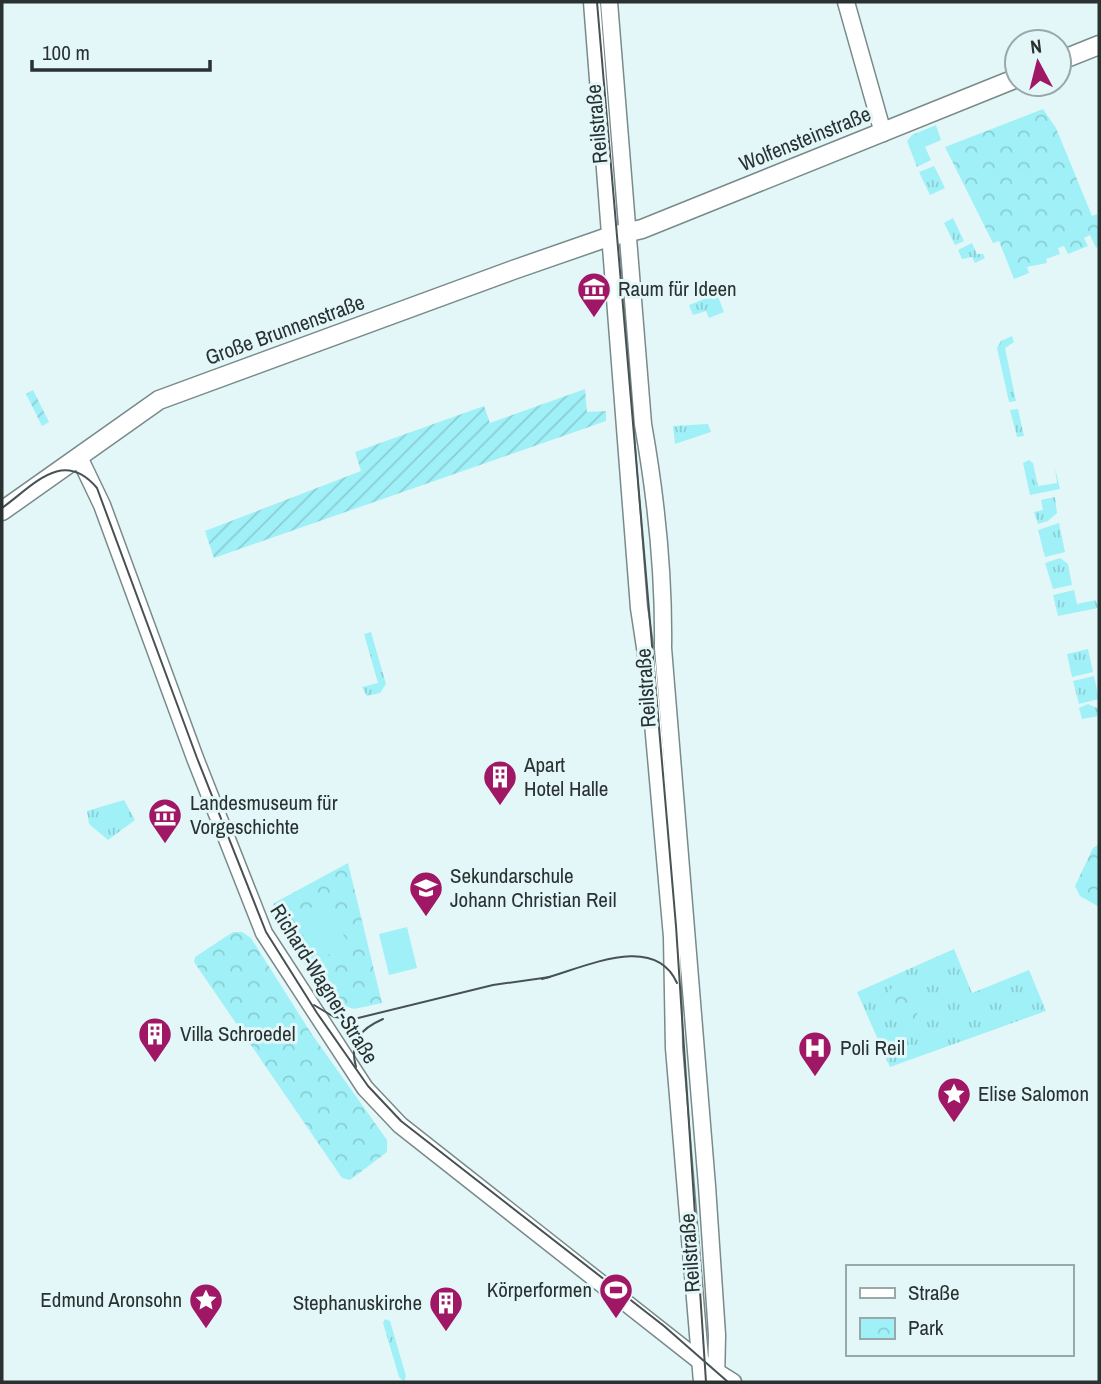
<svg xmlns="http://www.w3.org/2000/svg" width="1101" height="1384" viewBox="0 0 1101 1384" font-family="'Archivo Narrow',sans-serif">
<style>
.grass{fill:url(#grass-tufts)}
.park{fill:url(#park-crowns)}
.garden{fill:url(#garden-furrows)}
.pitch{fill:#a0f0f7}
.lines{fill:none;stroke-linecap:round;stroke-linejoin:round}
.tertiary-casing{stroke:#798a8b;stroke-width:19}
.secondary-casing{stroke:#798a8b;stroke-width:21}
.tertiary{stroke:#fff;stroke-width:16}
.secondary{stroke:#fff;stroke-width:18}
.tram{stroke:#485252;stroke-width:2}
.labels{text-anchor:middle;stroke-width:6;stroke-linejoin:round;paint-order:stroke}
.street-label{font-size:21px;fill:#293131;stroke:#e4f7f8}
.poi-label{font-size:21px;fill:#293131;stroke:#e4f7f8;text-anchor:start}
</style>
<defs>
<pattern id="grass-tufts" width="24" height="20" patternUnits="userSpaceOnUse" patternTransform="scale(1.75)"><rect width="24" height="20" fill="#a0f0f7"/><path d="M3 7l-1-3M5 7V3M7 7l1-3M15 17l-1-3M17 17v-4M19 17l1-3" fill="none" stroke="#8aced4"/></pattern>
<pattern id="park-crowns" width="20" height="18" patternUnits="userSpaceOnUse" patternTransform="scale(1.75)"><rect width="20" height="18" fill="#a0f0f7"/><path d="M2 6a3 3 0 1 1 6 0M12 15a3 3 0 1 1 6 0" fill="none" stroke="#8aced4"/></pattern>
<pattern id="garden-furrows" width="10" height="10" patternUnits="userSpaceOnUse" patternTransform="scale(1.75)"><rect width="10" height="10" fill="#a0f0f7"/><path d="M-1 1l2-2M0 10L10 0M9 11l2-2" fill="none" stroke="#8aced4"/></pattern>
</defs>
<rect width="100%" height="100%" fill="#e4f7f8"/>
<g class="grass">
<path d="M 936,125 L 941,140 L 925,147 L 931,160 L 917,167 L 907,141 L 912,135 Z"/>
<path d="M 934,166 L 945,188 L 930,195 L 919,172 Z"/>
<path d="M 953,218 L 964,241 L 955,245 L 944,223 Z"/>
<path d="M 972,243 L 977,254 L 983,254 L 985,258 L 975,263 L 972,257 L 962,259 L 958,250 Z"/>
<path d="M 717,294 L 724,312 L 709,318 L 706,311 L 693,315 L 689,305 Z"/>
<path d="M 1012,336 L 1014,342 L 1005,348 L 1016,401 L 1009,402 L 997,348 L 1001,341 Z"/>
<path d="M 1018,409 L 1024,436 L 1017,437 L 1010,410 Z"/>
<path d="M 708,424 L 711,432 L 675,444 L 673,426 Z"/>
<path d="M 1029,460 L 1033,463 L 1038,486 L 1057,483 L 1055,468 L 1060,489 L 1030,495 L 1023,463 Z"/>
<path d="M 1055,497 L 1057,513 L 1048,521 L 1038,524 L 1034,512 L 1043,510 L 1041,500 Z"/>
<path d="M 1059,523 L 1065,552 L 1045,557 L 1038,530 Z"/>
<path d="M 1060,558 L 1068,564 L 1072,585 L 1053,589 L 1045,563 Z"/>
<path d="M 1074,590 L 1077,604 L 1096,600 L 1098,608 L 1058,616 L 1053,595 Z"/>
<path d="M 371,632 L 386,684 L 380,693 L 367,696 L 362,687 L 378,683 L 364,634 Z"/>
<path d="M 1088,649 L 1093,672 L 1072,677 L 1067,654 Z"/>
<path d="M 1094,676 L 1099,699 L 1079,704 L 1073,681 Z"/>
<path d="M 1088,704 L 1099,709 L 1099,716 L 1082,719 L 1079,708 Z"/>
<path d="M 124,800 L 135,820 L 108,840 L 89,824 L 87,811 Z"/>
<path d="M 954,949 L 972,993 L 1029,970 L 1046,1011 L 890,1067 L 857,992 Z"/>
<path d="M 385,1319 L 390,1321 L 406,1376 L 404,1382 L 399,1377 L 383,1323 Z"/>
</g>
<g class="park">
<path d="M 1043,109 L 1056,128 L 1092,216 L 1097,214 L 1099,246 L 1096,248 L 1090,235 L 1084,238 L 1088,246 L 1068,254 L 1064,246 L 1058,248 L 1060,254 L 1046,259 L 1047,263 L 1027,267 L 1029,273 L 1014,279 L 999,241 L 993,243 L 945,147 Z"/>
<path d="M 1099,844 L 1099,907 L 1080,896 L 1075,886 L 1093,848 Z"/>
<path d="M 348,863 L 382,1003 L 354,1009 L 330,1001 L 270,913 L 274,903 Z"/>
<path d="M 233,932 L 242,932 L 251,938 L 311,1033 L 387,1140 L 387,1152 L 350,1180 L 342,1178 L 194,962 L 195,957 Z"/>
<path d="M 898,982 L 912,986 L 919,1007 L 913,1028 L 899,1028 L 891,1005 L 890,990 Z"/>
</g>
<g class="garden">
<path d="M 585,389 L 587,412 L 606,411 L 606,421 L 214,558 L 205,531 L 361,471 L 355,452 L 484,406 L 490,423 Z"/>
<path d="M 33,390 L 49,422 L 42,426 L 26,394 Z"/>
</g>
<g class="pitch">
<path d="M 322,901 L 348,942 L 319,961 L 293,919 Z"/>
<path d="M 407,927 L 417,968 L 389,975 L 379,934 Z"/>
</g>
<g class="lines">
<g class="tertiary-casing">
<g id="tertiary">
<path d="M 592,2 L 639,608 L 648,667 L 672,937 L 674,1048 L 702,1382"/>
<path d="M 609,2 L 643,424 C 656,497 664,573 663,648 L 707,1186 L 717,1335 L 716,1382"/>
<path d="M 846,2 L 883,133"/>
<path d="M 79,457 L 102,505 L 195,758 L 264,933 L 365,1088 L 400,1125 L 701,1362 L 733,1382"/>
</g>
</g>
<g class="secondary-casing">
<g id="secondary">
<path d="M 1059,61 L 1099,45"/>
<path d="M 2,511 L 159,400 L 513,270 L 608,237 L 642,229 L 1017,78"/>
</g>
</g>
<use href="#tertiary" class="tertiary"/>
<use href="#secondary" class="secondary"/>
<g class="tram">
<path d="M 597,2 L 676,926 L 706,1382"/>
<path d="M 2,508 C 34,485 63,448 97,488 L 197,758 L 266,932 L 317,1013 L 368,1086 L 401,1121 L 664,1326 L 728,1382"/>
<path d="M 542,979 C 582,969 654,931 677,983"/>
<path d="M 314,1005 L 334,1017 L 354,1019 L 493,985 L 550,977"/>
<path d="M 356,1067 C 349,1042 360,1029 383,1019"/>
</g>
</g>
<defs>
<g id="museum-pin" transform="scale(1.75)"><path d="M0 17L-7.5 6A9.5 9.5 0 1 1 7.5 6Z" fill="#9f1765" stroke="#e4f7f8"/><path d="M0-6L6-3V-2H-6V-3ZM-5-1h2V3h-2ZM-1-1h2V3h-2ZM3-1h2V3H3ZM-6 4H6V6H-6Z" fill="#fff"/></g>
<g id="building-pin" transform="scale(1.75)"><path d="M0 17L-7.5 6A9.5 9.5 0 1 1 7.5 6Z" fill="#9f1765" stroke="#e4f7f8"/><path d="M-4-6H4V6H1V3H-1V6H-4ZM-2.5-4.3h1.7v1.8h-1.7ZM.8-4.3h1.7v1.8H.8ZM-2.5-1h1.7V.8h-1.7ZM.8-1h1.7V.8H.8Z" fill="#fff"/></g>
<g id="school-pin" transform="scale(1.75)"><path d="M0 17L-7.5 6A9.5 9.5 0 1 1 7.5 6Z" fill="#9f1765" stroke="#e4f7f8"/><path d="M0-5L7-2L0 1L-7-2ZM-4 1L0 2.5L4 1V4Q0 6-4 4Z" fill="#fff"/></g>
<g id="hospital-pin" transform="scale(1.75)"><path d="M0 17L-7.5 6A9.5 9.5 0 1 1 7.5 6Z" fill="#9f1765" stroke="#e4f7f8"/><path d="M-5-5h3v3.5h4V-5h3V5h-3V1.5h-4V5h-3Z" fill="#fff"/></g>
<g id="sight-pin" transform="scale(1.75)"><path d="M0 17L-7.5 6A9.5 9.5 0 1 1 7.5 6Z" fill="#9f1765" stroke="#e4f7f8"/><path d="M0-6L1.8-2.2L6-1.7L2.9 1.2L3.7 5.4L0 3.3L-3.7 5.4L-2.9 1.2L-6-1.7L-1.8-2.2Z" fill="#fff"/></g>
<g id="stadium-pin" transform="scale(1.75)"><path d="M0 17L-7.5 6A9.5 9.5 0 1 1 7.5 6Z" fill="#9f1765" stroke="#e4f7f8"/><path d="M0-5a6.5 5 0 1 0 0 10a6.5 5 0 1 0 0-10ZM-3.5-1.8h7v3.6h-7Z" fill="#fff"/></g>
</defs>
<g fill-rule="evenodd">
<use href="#museum-pin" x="594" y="289"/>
<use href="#building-pin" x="500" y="777"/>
<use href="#museum-pin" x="165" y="815"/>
<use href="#school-pin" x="426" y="888"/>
<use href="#building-pin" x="155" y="1034"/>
<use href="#hospital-pin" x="815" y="1048"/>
<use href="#sight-pin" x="954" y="1094"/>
<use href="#stadium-pin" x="616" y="1290"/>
<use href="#sight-pin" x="206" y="1300"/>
<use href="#building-pin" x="446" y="1303"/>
</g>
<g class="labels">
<g class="street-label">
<text transform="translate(597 124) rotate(-95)" y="7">Reilstraße</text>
<text transform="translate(805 139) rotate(-22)" y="7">Wolfensteinstraße</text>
<text transform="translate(285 330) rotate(-20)" y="7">Große Brunnenstraße</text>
<text transform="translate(646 688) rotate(-94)" y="7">Reilstraße</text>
<text transform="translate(324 984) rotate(58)" y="7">Richard-Wagner-Straße</text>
<text transform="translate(690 1253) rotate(-94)" y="7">Reilstraße</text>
</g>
<g class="poi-label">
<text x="618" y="296">Raum für Ideen</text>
<text x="524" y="772">Apart<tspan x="524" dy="24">Hotel Halle</tspan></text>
<text x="190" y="810">Landesmuseum für<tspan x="190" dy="24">Vorgeschichte</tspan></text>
<text x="450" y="883">Sekundarschule<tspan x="450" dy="24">Johann Christian Reil</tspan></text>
<text x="180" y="1041">Villa Schroedel</text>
<text x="840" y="1055">Poli Reil</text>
<text x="978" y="1101">Elise Salomon</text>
<text x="592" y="1297" text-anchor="end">Körperformen</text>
<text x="182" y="1307" text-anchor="end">Edmund Aronsohn</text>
<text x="422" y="1310" text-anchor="end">Stephanuskirche</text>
</g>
</g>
<rect width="1101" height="1384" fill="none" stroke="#293131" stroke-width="7"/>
<rect x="846" y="1265" width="228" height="91" fill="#e4f7f8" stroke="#99a8a8" stroke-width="2"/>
<rect x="860" y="1288" width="35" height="10" fill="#ffffff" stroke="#99a8a8" stroke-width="2"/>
<text x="908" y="1300" font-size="21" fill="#293131">Straße</text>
<rect x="860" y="1318" width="35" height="21" fill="url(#park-crowns)" stroke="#99a8a8" stroke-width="2"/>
<text x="908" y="1335" font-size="21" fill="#293131">Park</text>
<g transform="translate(1038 63) rotate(353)"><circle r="33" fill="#e4f7f8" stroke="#99a8a8" stroke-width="2"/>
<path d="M0-5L12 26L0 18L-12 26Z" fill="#9f1765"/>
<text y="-10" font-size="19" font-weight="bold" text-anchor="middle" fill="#293131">N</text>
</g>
<path d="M32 60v10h178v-10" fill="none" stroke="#293131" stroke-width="3.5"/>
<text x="42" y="60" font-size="21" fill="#293131" stroke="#e4f7f8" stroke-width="5" paint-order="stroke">100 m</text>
</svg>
